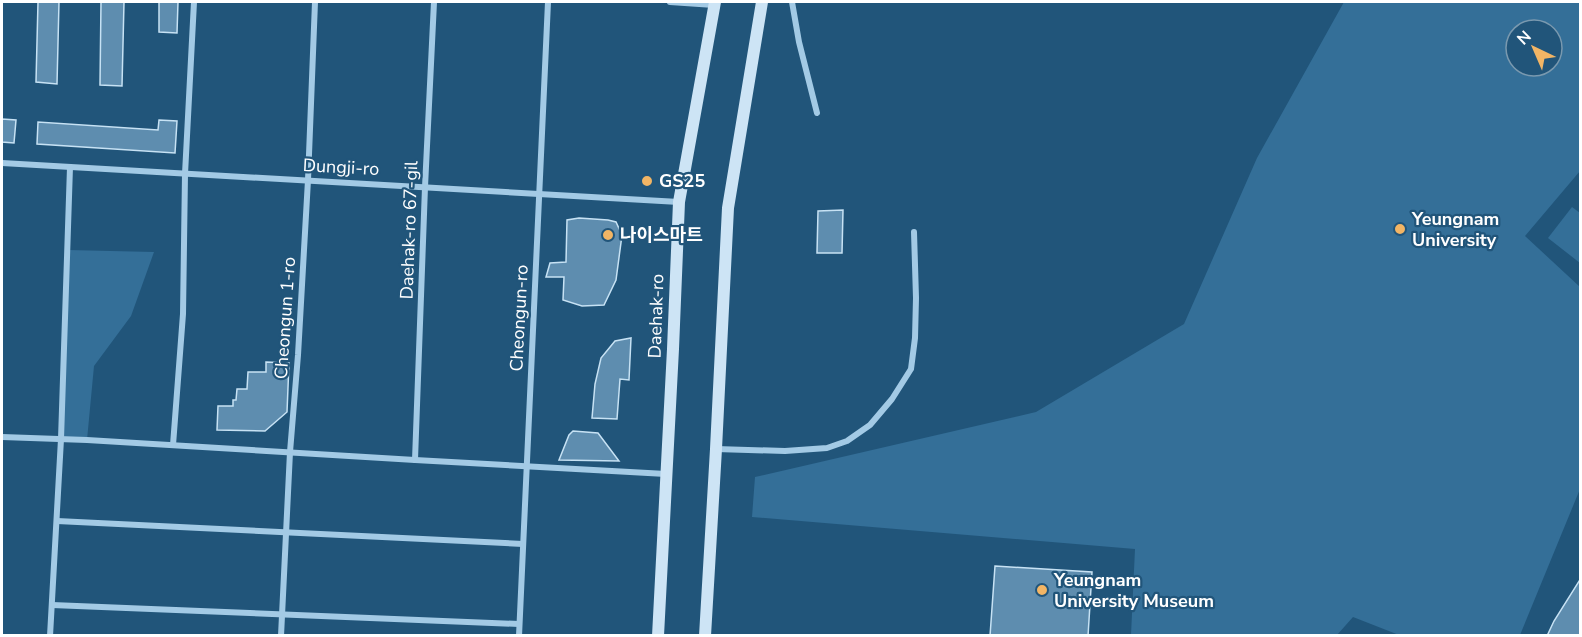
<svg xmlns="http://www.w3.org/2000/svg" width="1582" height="637" viewBox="0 0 1582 637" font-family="'Nunito Sans','Noto Sans KR',sans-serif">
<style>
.green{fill:#346f98;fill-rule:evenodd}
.building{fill:#5e8daf;stroke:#c7e2f4;stroke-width:1.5}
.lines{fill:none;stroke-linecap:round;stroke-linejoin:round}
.minor{stroke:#a3cae5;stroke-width:6}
.secondary{stroke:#cde4f5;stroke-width:12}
.poi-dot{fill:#f2b565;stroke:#21557a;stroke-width:2}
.labels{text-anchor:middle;stroke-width:4.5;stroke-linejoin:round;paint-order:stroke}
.street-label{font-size:18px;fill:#fff;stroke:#21557a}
.poi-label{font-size:18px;font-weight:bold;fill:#fff;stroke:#21557a;text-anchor:start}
</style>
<rect width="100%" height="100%" fill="#21557a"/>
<g class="green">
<path d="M 1344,2 L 1580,2 L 1580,171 L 1525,236 L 1580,287 L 1580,489 L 1520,635 L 1399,635 L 1353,617 L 1337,635 L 1131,635 L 1135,549 L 752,517 L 755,477 L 1036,412 L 1184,324 L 1257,158 ZM 1516,30 L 1552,30 L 1552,66 L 1516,66 Z"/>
<path d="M 1572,207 L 1580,213 L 1580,263 L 1548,238 Z"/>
<path d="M 68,250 L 154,252 L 131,316 L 94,366 L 87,440 L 61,439 Z"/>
</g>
<g class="building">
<path d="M 38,2 L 59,2 L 57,84 L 36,82 Z"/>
<path d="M 101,2 L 124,2 L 122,86 L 100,85 Z"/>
<path d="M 159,2 L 178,2 L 177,33 L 159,32 Z"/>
<path d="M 2,119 L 16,120 L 14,143 L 2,142 Z"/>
<path d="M 159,120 L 177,121 L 175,153 L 37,144 L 38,122 L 158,130 Z"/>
<path d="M 843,210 L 842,253 L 817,253 L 818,211 Z"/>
<path d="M 579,218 L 608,220 L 616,222 L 622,235 L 616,280 L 604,305 L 582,306 L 563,300 L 564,277 L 546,277 L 550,263 L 566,262 L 567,220 Z"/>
<path d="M 631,338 L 629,380 L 620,379 L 617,419 L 592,418 L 595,384 L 601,358 L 615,341 Z"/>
<path d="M 266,362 L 289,363 L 287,412 L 265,431 L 217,430 L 218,406 L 233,406 L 233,400 L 236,400 L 237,389 L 247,389 L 248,372 L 266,372 Z"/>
<path d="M 573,431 L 598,433 L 619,461 L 559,460 L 569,435 Z"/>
<path d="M 995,566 L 1092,572 L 1088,636 L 990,636 Z"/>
<path d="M 1581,578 L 1581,636 L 1547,636 L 1554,621 Z"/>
</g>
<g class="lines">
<g class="minor">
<path d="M 670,2 L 714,5"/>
<path d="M 792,2 L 799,42 L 817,113"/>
<path d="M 2,163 L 679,202"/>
<path d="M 2,437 L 87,440 L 415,460 L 666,474"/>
<path d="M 173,445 L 183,314 L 185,174 L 194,2"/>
<path d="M 716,449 L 785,451 L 827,448 L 847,441 L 870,425 L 892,399 L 911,369 L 915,338 L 916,298 L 914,232"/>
<path d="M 415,460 L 425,187 L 434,2"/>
<path d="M 57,521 L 523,544"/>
<path d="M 52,605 L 519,624"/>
<path d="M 50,636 L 61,439 L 70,167"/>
<path d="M 281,636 L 290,452 L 298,355 L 308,180 L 315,2"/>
<path d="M 519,636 L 548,2"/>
</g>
<g class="secondary">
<path d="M 658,636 L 673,349 L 679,202 L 715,2"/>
<path d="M 705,636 L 716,449 L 728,208 L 762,2"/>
</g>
</g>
<g class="poi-dot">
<circle cx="647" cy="181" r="6"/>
<circle cx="1400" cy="229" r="6"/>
<circle cx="608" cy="235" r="6"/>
<circle cx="1042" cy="590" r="6"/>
</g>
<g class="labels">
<g class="street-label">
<text transform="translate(341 167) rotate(3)" y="6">Dungji-ro</text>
<text transform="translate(409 230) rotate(-88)" y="6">Daehak-ro 67-gil</text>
<text transform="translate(656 316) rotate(-88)" y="6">Daehak-ro</text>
<text transform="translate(285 318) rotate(-86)" y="6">Cheongun 1-ro</text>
<text transform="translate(519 318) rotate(-87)" y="6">Cheongun-ro</text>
</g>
<g class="poi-label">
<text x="659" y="187">GS25</text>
<text x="1412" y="225">Yeungnam<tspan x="1412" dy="21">University</tspan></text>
<text x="620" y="241">나이스마트</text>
<text x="1054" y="586">Yeungnam<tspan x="1054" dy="21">University Museum</tspan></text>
</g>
</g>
<rect width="1582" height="637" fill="none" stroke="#ffffff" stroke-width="6"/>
<g transform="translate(1534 48) rotate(316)"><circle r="28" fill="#21557a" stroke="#7a99af" stroke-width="1.5"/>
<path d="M0-4.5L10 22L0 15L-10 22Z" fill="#f2b565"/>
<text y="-9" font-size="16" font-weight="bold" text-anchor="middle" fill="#ffffff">N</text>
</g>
</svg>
